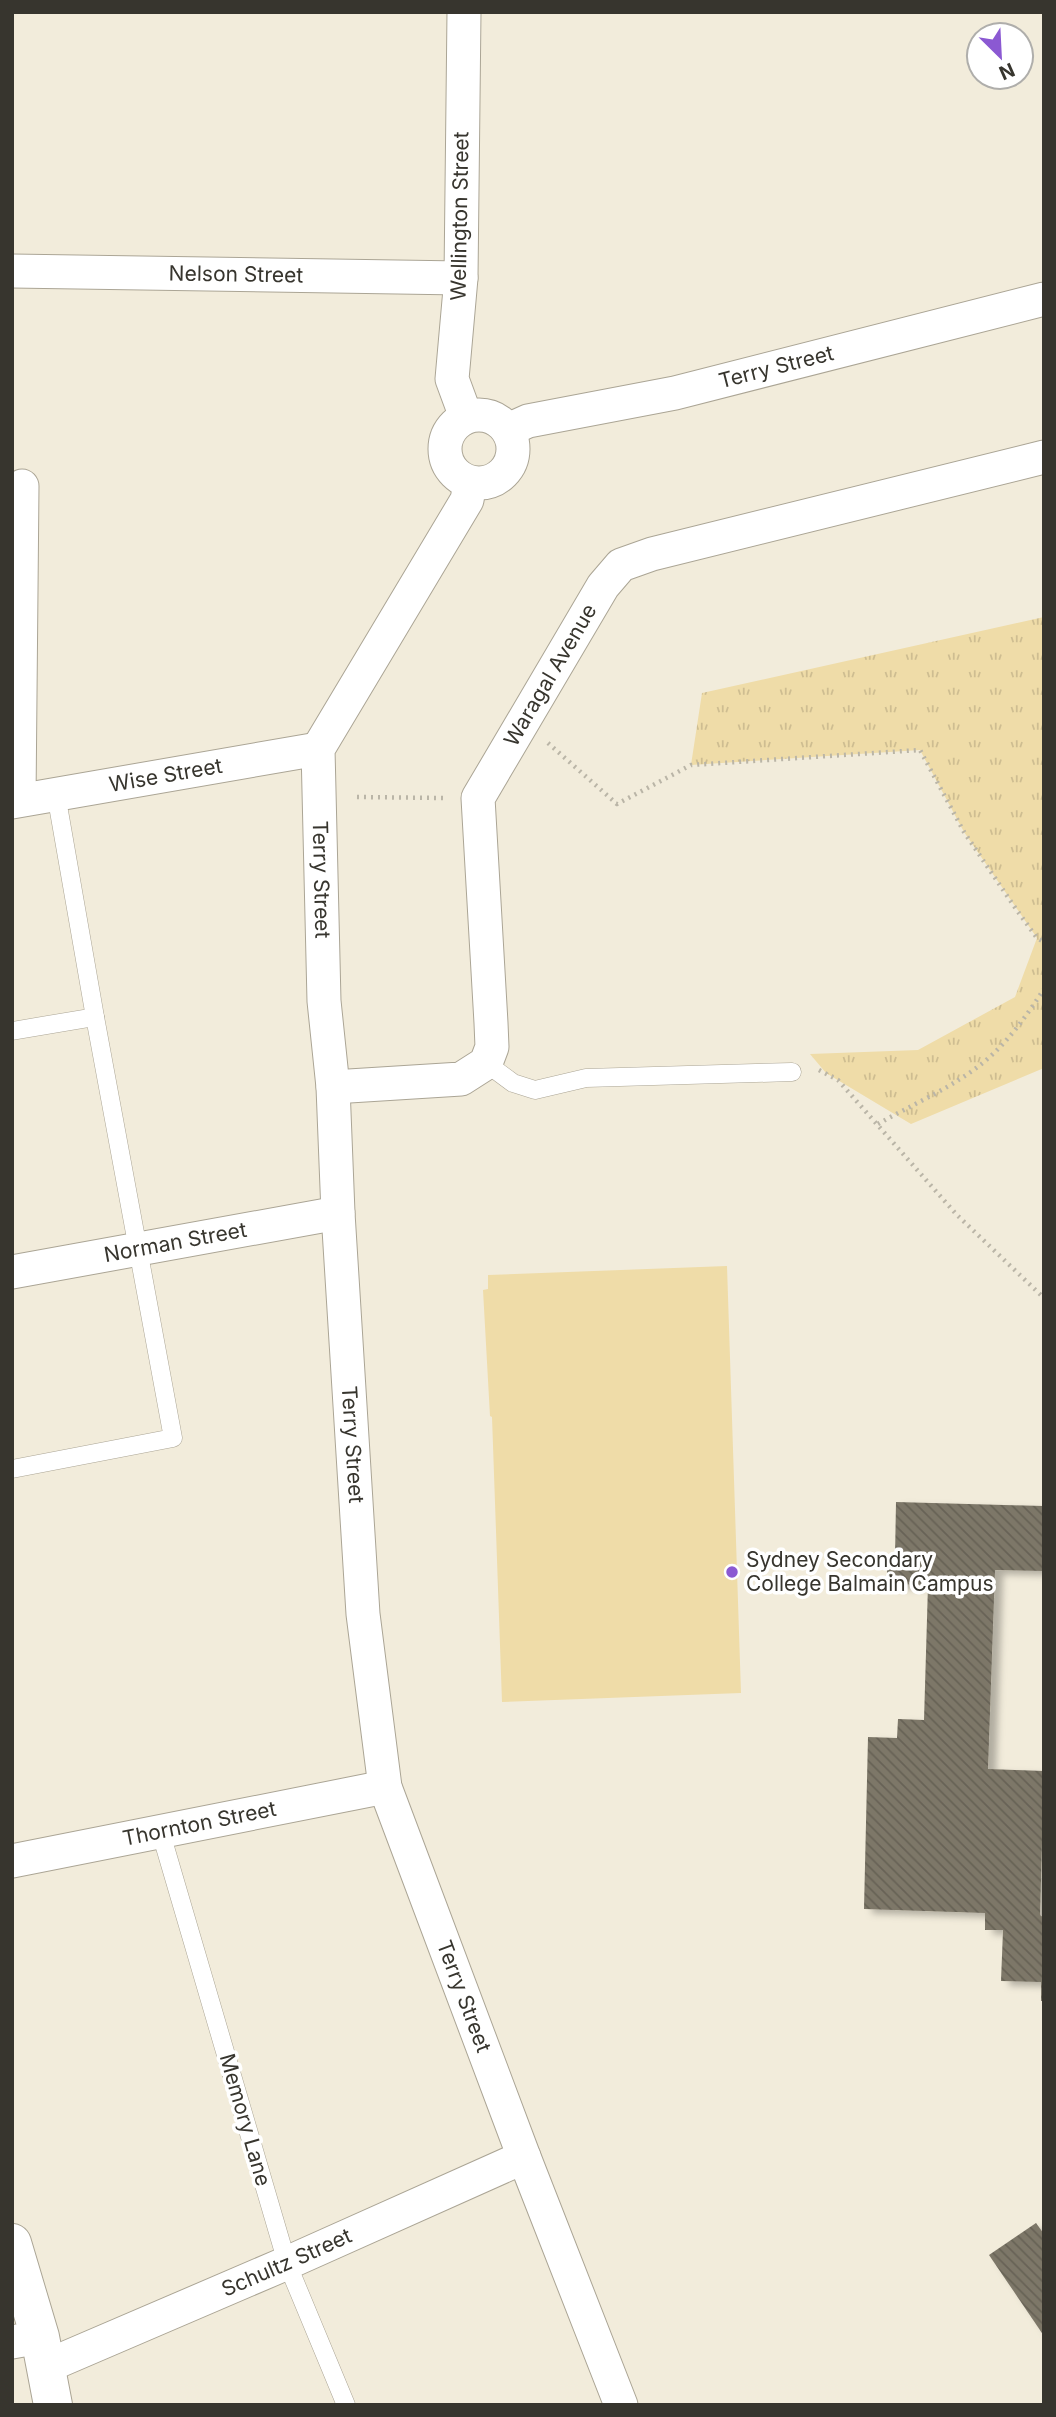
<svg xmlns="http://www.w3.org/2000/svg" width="1056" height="2417" viewBox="0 0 1056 2417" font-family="Inter,sans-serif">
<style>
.park{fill:url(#park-tufts)}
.pitch{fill:#efdca8}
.building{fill:url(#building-back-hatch);filter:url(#shadow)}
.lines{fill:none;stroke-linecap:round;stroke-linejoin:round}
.lane-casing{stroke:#aba595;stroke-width:19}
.street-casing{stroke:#aba595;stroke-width:35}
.secondary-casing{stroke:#aba595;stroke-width:40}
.path{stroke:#bab5a7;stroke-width:4.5;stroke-dasharray:2 5;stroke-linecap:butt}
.lane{stroke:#fff;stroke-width:18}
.street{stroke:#fff;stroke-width:33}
.secondary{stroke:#fff;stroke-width:38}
.poi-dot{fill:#8b59d2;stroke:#fff;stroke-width:2.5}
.labels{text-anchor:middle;stroke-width:7;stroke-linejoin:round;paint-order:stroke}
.street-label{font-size:21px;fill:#37352e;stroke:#fff}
.poi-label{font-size:21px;fill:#37352e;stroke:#fff;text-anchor:start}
</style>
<defs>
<pattern id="park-tufts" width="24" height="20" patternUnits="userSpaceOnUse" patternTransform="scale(1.75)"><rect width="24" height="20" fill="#efdca8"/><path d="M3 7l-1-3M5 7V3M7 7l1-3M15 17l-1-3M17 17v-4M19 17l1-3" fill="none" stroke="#cebd91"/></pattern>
<pattern id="building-back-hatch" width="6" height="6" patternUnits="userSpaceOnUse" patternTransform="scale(1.75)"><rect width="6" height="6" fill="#7d7768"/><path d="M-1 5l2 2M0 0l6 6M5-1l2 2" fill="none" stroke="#676256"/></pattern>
<filter id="shadow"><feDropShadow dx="8" dy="4.5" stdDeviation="3.5" flood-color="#0004"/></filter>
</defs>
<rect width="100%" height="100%" fill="#f2ecdb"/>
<path class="park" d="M 1044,617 L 1044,1068 L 911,1124 L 826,1073 L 810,1054 L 918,1050 L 1015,997 L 1037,938 L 964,832 L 920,750 L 691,765 L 702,693 Z"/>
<path class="pitch" d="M 727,1266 L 741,1693 L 502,1702 L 492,1417 L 490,1416 L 483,1290 L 488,1289 L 488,1275 Z"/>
<g class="building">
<path d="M 896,1502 L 1044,1506 L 1044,1571 L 995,1570 L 988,1769 L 1044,1771 L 1040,1915 L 1044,1918 L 1044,2001 L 1041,2001 L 1041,1982 L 1001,1981 L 1003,1930 L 985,1930 L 985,1913 L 864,1909 L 868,1737 L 897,1738 L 898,1719 L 924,1720 L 928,1585 L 887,1584 L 887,1557 L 895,1557 Z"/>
<path d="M 1036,2223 L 1044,2234 L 1044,2336 L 989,2255 Z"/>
</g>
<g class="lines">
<g class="lane-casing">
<g id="lane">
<path d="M 12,1031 L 95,1017"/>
<path d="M 486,1063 L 513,1083 L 535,1090 L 586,1078 L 792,1072"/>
<path d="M 12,1469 L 173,1438 L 95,1017 L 56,794"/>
<path d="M 160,1830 L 287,2263 L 346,2405"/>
</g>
</g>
<g class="street-casing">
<g id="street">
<path d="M 464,12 L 461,278 L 452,379 L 466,417"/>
<path id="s1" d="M 12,271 L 461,278"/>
<circle cx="479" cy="449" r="34"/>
<path id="s2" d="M 508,430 L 528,421 L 675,393 L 1044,299"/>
<path id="s3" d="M 470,483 L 467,500 L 318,749 L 324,1001 L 333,1087 L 338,1213 L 363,1614 L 385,1787 L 524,2157 L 621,2405"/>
<path d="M 19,800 L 22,486"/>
<path id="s4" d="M 12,802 L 318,749"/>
<path id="s5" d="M 333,1087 L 461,1079 L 486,1063 L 492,1047 L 491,1023 L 478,798 L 603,586 L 621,565 L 652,554 L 1044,457"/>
<path id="s6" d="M 12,1272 L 338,1213"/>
<path id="s7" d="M 12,1861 L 385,1787"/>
<path d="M 12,2342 L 40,2337"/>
<path id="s8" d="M 47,2366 L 287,2263 L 524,2157"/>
</g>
</g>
<g class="secondary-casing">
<path id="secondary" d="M 12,2243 L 40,2337 L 53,2405"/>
</g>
<g class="path">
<path d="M 548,743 L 617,804 L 691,765 L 920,750 L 964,832 L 1016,909 L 1037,938 L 1044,942"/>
<path d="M 357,797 L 444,798"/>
<path d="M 819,1070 L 838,1080 L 957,1215 L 1044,1298"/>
<path d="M 878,1124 C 913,1104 954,1087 985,1061 C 1009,1041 1027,1015 1044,989"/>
</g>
<use href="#lane" class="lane"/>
<use href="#street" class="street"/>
<use href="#secondary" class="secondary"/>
</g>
<circle class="poi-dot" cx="732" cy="1572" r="7"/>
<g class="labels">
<g class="street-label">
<text transform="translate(460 216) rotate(-89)" y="7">Wellington Street</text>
<text dy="7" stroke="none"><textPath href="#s1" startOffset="224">Nelson Street</textPath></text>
<text dy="7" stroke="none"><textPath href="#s2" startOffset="276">Terry Street</textPath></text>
<text dy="7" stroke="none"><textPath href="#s5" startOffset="567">Waragal Avenue</textPath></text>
<text dy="7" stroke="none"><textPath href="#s4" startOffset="156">Wise Street</textPath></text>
<text dy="7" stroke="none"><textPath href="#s3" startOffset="438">Terry Street</textPath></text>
<text dy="7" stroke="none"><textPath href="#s6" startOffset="166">Norman Street</textPath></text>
<text dy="7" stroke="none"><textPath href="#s3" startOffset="1004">Terry Street</textPath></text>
<text dy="7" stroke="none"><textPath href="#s7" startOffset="191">Thornton Street</textPath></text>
<text dy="7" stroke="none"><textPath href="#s3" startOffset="1572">Terry Street</textPath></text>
<text transform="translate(245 2120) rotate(74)" y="7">Memory Lane</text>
<text dy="7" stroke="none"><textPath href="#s8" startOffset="261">Schultz Street</textPath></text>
</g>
<g class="poi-label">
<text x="746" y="1567">Sydney Secondary<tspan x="746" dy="24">College Balmain Campus</tspan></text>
</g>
</g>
<rect width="1056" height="2417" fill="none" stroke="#37352e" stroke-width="28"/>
<g transform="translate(1000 56) rotate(156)"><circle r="33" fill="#ffffff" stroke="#afaeab" stroke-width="2"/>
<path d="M0-5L12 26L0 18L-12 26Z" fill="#8b59d2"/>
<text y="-10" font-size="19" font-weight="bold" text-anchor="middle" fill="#37352e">N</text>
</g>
</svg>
